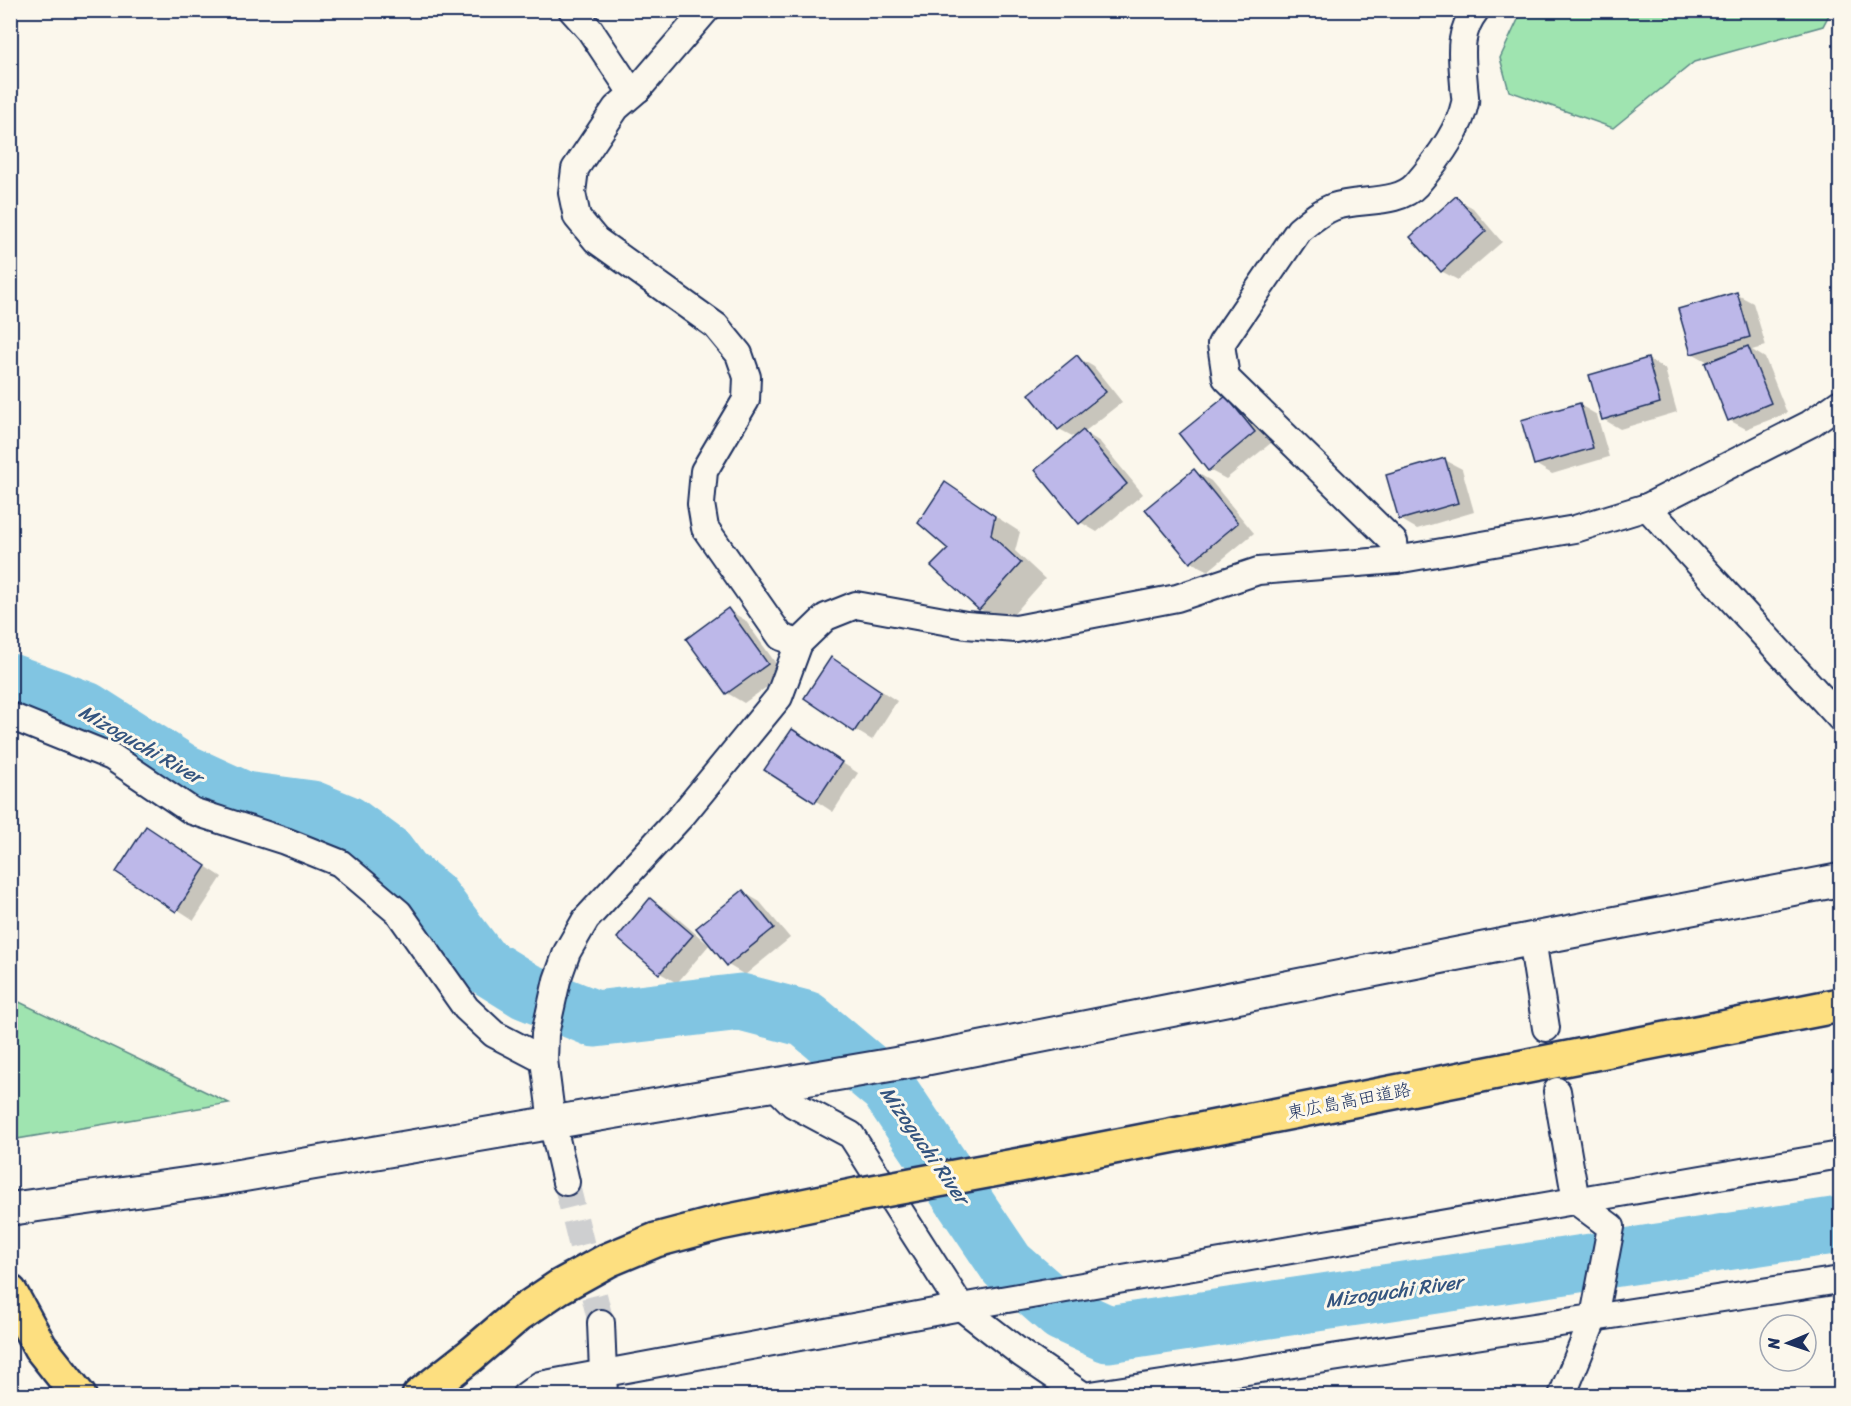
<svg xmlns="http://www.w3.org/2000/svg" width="1851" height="1406" viewBox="0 0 1851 1406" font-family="Sriracha,'Klee One',sans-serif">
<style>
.green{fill:#9fe4b0;stroke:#5d8a87;stroke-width:1.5}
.shadow{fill:#0003}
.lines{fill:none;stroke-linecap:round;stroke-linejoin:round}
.river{stroke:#81c5e2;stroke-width:57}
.building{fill:#bdb8e9;stroke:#1b2f5e;stroke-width:1.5}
.minor-tunnel{stroke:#cecfd0;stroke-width:26;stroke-dasharray:26 13;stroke-linecap:butt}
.minor-casing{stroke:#1b2f5e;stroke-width:30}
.tertiary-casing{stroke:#1b2f5e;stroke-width:36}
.motorway-casing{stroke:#1b2f5e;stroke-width:38}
.minor{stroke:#fbf7ec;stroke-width:26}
.tertiary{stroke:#fbf7ec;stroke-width:32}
.motorway{stroke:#fddf80;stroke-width:33}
.motorway-bridge-casing{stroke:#1b2f5e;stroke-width:38;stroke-linecap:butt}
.motorway-bridge{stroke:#fddf80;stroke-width:33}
.labels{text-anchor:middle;stroke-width:6;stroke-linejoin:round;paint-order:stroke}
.street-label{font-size:18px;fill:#1b2f5e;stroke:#fbf7ec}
.water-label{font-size:20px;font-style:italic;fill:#34547f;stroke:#fbf7ec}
</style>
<rect width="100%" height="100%" fill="#fbf7ec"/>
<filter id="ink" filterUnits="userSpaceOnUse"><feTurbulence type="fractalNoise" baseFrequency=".0167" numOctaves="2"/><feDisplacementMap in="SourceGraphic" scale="12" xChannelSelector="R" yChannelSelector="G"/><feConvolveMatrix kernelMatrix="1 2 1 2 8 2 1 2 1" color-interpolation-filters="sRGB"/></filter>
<g filter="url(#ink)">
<g class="green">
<path d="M 1522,11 L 1522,10 L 1831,11 L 1823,26 L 1694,62 L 1613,128 L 1509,91 L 1500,58 Z"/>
<path d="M 11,998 L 229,1103 L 11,1140 Z"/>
</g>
<g class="shadow">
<path d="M 1456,198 L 1473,208 L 1502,242 L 1458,280 L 1441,271 Z"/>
<path d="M 1736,294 L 1753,303 L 1766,346 L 1752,350 L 1765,358 L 1787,413 L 1746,429 L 1729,420 L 1710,363 L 1692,353 Z"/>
<path d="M 1077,357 L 1094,367 L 1122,402 L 1084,432 L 1100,442 L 1143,494 L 1097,532 L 1080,522 L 1076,438 L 1059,429 Z"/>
<path d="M 1648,359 L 1665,369 L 1677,412 L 1620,429 L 1603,419 Z"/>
<path d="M 1226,398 L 1243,407 L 1271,443 L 1226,479 L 1209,470 Z"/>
<path d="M 1580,405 L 1597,415 L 1609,457 L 1552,474 L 1535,464 Z"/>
<path d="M 1445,460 L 1462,469 L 1474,512 L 1417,529 L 1400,519 Z"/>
<path d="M 1194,471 L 1211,481 L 1254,533 L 1208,571 L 1191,562 Z"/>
<path d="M 945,484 L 1020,532 L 1015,551 L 1045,579 L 1006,623 L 980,609 L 933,566 L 950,549 Z"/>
<path d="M 728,610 L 745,620 L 784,675 L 744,703 L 727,693 Z"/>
<path d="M 832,659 L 897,701 L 872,740 L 855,730 Z"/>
<path d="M 792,731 L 858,773 L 833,812 L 767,769 Z"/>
<path d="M 147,828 L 222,877 L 194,920 L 118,871 Z"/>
<path d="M 743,892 L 760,902 L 790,938 L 745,975 L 728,965 Z"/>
<path d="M 651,900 L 668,910 L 709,945 L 677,983 L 660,973 L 619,937 Z"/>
</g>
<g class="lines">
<path class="river" d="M 10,682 L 86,710 L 183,772 L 244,800 L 312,809 L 346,823 L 388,854 L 403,874 L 431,897 L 481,963 L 526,991 L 595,1019 L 741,1002 L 806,1019 L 888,1088 L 1007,1265 L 1062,1313 L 1108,1334 L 1840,1225"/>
</g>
<g class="building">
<path d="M 1456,196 L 1486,231 L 1441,272 L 1410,237 Z"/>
<path d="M 1737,292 L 1750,337 L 1691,354 L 1678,309 Z"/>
<path d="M 1748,346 L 1771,403 L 1728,421 L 1705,363 Z"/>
<path d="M 1077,355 L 1106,392 L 1058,430 L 1029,394 Z"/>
<path d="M 1648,358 L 1660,403 L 1602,420 L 1589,375 Z"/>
<path d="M 1226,396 L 1255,432 L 1208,471 L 1179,434 Z"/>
<path d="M 1580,403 L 1593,448 L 1534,465 L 1521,420 Z"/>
<path d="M 1083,430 L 1127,484 L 1079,524 L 1035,470 Z"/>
<path d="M 1445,458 L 1458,503 L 1399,520 L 1386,475 Z"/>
<path d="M 1194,469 L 1238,523 L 1190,563 L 1145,509 Z"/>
<path d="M 945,482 L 995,516 L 991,535 L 1021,563 L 979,610 L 931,566 L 948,549 L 918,523 Z"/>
<path d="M 728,608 L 768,664 L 726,694 L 686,639 Z"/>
<path d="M 831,657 L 881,691 L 854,732 L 804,698 Z"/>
<path d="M 792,729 L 842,762 L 815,803 L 764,770 Z"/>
<path d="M 146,826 L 206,866 L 176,912 L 116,872 Z"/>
<path d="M 743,890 L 774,928 L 727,966 L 696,928 Z"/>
<path d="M 650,898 L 693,935 L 659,974 L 617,938 Z"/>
</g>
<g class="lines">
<path class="minor-tunnel" d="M 566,1182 L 601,1323"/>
<g class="minor-casing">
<g id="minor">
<path d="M 572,10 L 590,30 L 628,87 L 638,89"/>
<path d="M 706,10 L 638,89 L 616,108 L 575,169 L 572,193 L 577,217 L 596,240 L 716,326 L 739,354 L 747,377 L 746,400 L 704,471 L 701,504 L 705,528 L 781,637 L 799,643"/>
<path d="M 1647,507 L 1840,718"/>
<path d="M 1396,560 L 1394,542 L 1226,378 L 1221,344 L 1299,230 C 1310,221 1320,212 1333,207 C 1358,198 1398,205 1416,185 C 1435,163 1459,132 1465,103 C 1466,98 1464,91 1464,85 C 1462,57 1457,34 1476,10"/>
<path d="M 10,716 L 112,757 L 192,811 L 285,841 L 340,863 L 399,913 L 466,1008 L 494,1034 L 544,1060"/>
<path d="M 1532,939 L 1546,1028"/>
<path d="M 773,1084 L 793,1104 L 851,1135 L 961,1307 L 1022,1354 L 1084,1396 L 1840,1280"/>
<path d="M 1557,1091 L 1576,1201 L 1611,1227 L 1594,1317 L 1562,1396"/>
<path d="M 566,1182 L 552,1122 L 544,1060 L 545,1034 L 557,980 L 567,952 L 586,919 L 684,813 L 779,697 L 799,643 L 826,617 L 856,605 L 966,625 L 1016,629 L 1177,598 L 1258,571 L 1396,560 L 1575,529 L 1647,507 L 1810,424 L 1840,403"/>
<path d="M 601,1323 L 604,1396"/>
<path d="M 525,1396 L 540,1385 L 961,1307 L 1840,1155"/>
</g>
</g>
<g class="tertiary-casing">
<path id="tertiary" d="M 10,1209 L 221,1179 L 919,1060 L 1532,939 L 1840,880"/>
</g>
<g class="motorway-casing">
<g id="motorway">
<path d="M 1052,1159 L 1840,1005"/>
<path d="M 10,1292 L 40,1347 L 79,1396"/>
<path d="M 419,1396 L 470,1356 L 519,1314 L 559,1287 L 608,1260 L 656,1240 L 720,1223 L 857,1195"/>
</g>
</g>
<use href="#minor" class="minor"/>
<use href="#tertiary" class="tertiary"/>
<use href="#motorway" class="motorway"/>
<g class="motorway-bridge-casing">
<path id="motorway-bridge" d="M 857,1195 L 1052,1159"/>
</g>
<use href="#motorway-bridge" class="motorway-bridge"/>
</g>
</g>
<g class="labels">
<g class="street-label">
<text transform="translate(1349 1101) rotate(-11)" y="6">東広島高田道路</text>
</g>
<g class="water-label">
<text transform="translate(141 744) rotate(30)" y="7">Mizoguchi River</text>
<text transform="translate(925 1145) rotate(55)" y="7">Mizoguchi River</text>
<text transform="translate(1394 1291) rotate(-8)" y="7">Mizoguchi River</text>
</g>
</g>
<rect width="1851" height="1406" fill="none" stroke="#fbf7ec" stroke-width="36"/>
<rect x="18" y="18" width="1815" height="1370" fill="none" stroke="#1b2f5e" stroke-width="2" filter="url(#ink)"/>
<g transform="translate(1788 1343) rotate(268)"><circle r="28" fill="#fbf7ec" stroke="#a1a7b3" stroke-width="1.5"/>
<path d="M0-4.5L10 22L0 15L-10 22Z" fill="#1b2f5e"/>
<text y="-9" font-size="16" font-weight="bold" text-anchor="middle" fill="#1b2f5e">N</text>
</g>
</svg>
